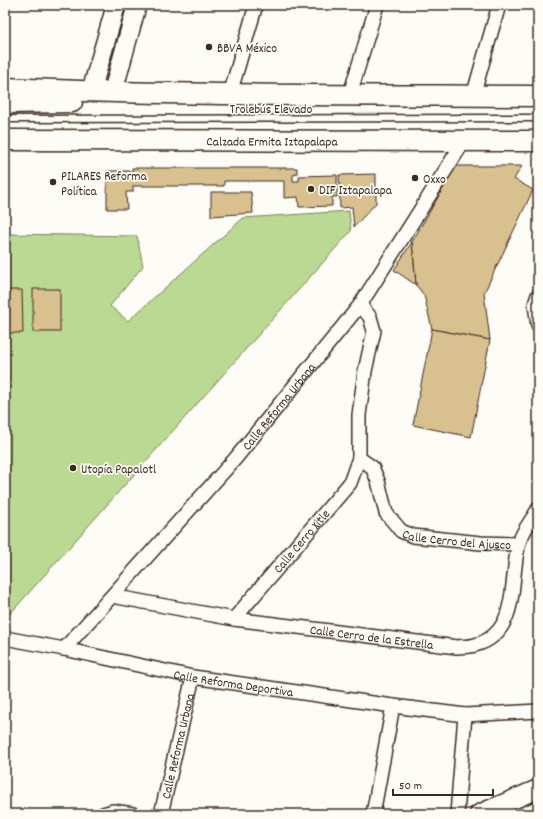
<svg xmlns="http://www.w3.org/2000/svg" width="543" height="819" viewBox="0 0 543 819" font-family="Dekko,sans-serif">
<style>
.green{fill:#bad992;stroke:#7a8258}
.building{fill:#d9c08f;stroke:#3b2a1e}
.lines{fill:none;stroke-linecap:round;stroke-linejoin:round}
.lane-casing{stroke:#3b2a1e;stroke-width:9}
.street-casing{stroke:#3b2a1e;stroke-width:16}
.secondary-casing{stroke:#3b2a1e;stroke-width:21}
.primary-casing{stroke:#3b2a1e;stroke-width:23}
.lane{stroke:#fdfcf7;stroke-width:6}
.street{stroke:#fdfcf7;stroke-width:13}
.secondary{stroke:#fdfcf7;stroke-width:18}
.primary{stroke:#fdfcf7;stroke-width:20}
.poi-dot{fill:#3b2a1e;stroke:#fdfcf7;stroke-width:1.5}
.labels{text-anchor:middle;stroke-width:3.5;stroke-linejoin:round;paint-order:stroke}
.poi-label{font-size:13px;fill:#3b2a1e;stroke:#fdfcf7;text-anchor:start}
.street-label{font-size:13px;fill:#3b2a1e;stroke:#fdfcf7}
</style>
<rect width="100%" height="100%" fill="#fdfcf7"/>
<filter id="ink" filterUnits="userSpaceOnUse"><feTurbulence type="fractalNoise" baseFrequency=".025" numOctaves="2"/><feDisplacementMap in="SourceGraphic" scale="8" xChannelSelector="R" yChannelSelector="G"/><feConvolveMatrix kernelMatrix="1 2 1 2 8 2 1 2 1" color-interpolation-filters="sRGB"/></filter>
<g filter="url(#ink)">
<path class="green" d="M 349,211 L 351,231 L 9,615 L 5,614 L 5,234 L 137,236 L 143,266 L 110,306 L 128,321 L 243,218 Z"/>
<g class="building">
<path d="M 456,166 L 522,166 L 514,179 L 533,190 L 484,293 L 490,340 L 432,329 L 424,295 L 416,285 L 412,242 Z"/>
<path d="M 132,168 L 297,168 L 297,174 L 293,175 L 293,181 L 299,181 L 299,176 L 337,175 L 337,197 L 332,197 L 332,206 L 299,207 L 298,197 L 284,198 L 284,181 L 224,181 L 224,186 L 133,186 L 133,192 L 126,192 L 127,209 L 107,209 L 107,171 L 132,171 Z"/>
<path d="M 376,174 L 376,203 L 354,227 L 352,207 L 340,208 L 339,175 Z"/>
<path d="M 211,192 L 251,192 L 253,213 L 211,216 Z"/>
<path d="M 412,242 L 416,285 L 394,270 Z"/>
<rect x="33" y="289" width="27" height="43"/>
<path d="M 5,290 L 22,290 L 23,333 L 5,333 Z"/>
<path d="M 432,329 L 490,340 L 471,437 L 413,425 Z"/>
</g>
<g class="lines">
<g class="lane-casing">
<path id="lane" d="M 5,119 L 538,118"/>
</g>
<g class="street-casing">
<g id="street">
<path d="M 230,94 L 256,5"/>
<path d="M 350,94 L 377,5"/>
<path d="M 473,96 L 499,5"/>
<path d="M 538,295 L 535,304 L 538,326"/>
<path id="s1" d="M 360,305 L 370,317 L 374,331 L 365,371 L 359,415 L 359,458 L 372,467 L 378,481 L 386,513 L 401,531 L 413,536 L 481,543 L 518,544"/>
<path id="s2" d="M 112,596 L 234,619 L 457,647 C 463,646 470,647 475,645 C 521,633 509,577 519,543 C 523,529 532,521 538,509"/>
<path id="s3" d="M 234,619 L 350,483 L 359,458"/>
<path id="s4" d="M 5,638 L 64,649 L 193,677 L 393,706 L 465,715 L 538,711"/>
<path id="s5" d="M 64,649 L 235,459 L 360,305 L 464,141"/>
<path d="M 103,814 L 113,811 L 133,814"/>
<path id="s6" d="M 161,814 L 193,677"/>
<path d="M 373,814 L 393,706"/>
<path d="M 457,814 L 465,715"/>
</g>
</g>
<g class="secondary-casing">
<g id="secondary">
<path d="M 91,92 L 116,5"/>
<path d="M 113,92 L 137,5"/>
<path d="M 479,814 L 538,789"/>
</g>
</g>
<g class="primary-casing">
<g id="primary">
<path d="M 5,88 C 182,96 360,95 538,96"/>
<path d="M 5,103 L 72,102"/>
<path id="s7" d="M 5,140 L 538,141"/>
</g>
</g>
<use href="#lane" class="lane"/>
<use href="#street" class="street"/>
<use href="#secondary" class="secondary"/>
<use href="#primary" class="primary"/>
</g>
</g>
<g class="poi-dot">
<circle cx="209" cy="47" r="4"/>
<circle cx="415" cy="178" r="4"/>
<circle cx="53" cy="182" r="4"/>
<circle cx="311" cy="189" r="4"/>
<circle cx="73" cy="468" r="4"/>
</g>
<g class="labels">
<g class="poi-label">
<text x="217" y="52">BBVA México</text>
<text x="61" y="180">PILARES Reforma<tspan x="61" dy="15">Política</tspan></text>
<text x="423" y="183">Oxxo</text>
<text x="319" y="194">DIF Iztapalapa</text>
<text x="81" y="473">Utopía Papalotl</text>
</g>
<g class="street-label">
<text x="271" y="113">Trolebús Elevado</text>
<text dy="5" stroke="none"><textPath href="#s7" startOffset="267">Calzada Ermita Iztapalapa</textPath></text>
<text dy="5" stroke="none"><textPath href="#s5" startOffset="324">Calle Reforma Urbana</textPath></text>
<text dy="5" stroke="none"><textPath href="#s1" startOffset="303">Calle Cerro del Ajusco</textPath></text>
<text dy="5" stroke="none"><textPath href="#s3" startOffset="103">Calle Cerro Xitle</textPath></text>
<text dy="5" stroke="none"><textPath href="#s2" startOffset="263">Calle Cerro de la Estrella</textPath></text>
<text dy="5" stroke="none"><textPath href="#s4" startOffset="233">Calle Reforma Deportiva</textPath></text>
<text dy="5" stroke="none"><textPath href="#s6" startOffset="70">Calle Reforma Urbana</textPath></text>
</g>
</g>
<rect width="543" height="819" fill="none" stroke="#fdfcf7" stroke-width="20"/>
<rect x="10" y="10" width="523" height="799" fill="none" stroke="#3b2a1e" stroke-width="1.5" filter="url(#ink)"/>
<path d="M393 789v6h100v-6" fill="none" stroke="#3b2a1e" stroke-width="2"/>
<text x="399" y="789" font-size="12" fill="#3b2a1e" stroke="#fdfcf7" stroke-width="3" paint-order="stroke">50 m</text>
</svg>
